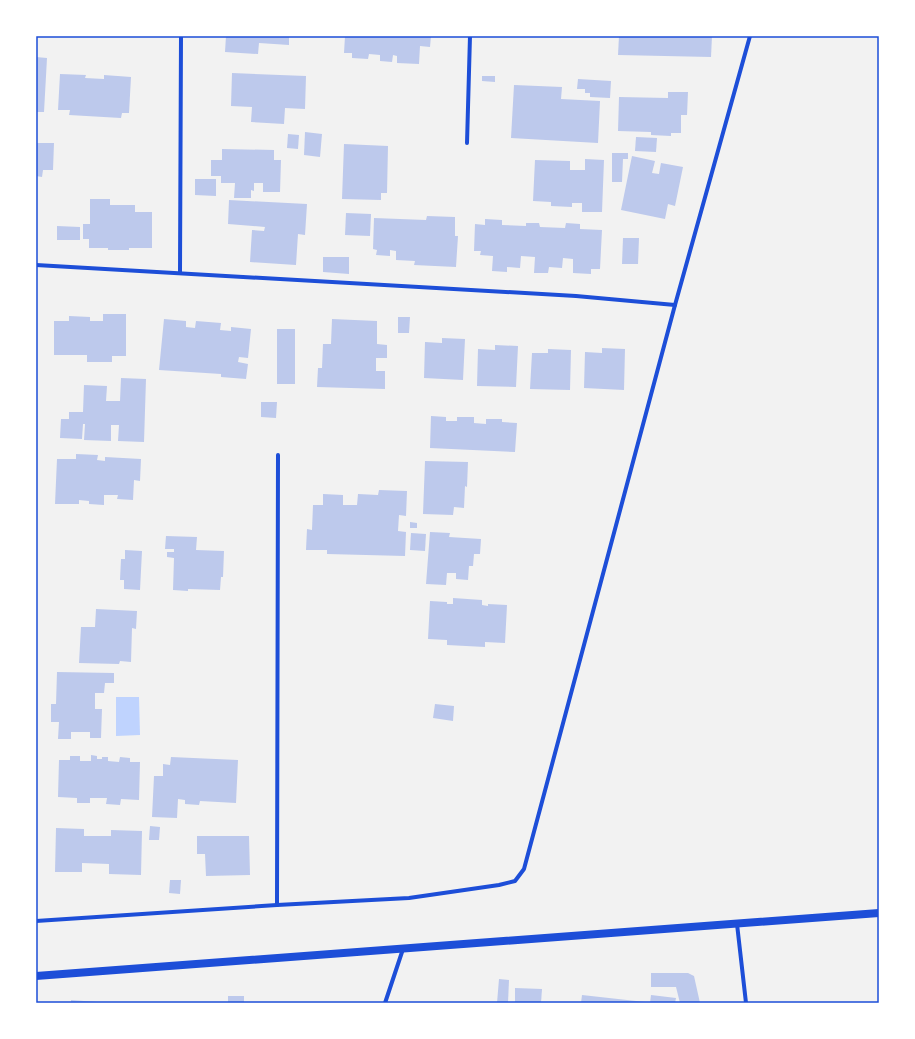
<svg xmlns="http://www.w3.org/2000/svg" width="915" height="1039" viewBox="0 0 915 1039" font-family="Karla,sans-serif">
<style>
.water{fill:#bfd3fe}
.building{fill:#bdc9ec}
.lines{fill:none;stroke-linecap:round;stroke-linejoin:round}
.minor{stroke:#1d4ed8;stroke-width:4}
.secondary{stroke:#1d4ed8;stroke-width:8}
.neatline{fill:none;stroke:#1d4ed8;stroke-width:1.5}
</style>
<rect width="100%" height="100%" fill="#f2f2f2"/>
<path class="water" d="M 116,697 L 139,697 L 140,735 L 116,736 Z"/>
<g class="building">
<path d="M 226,36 L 289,36 L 289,45 L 259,43 L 258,54 L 225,52 Z"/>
<path d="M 345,36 L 431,36 L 430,47 L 420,46 L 419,64 L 397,63 L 397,56 L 393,55 L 392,62 L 380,61 L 380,55 L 369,54 L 368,59 L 352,58 L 352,53 L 344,53 Z"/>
<path d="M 619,36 L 712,36 L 711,57 L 618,55 Z"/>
<path d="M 36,57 L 47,58 L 44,112 L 36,112 Z"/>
<path d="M 232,73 L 306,76 L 305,109 L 285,108 L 284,124 L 251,122 L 252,107 L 231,106 Z"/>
<path d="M 60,74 L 86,75 L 85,78 L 104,79 L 104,75 L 131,77 L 129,113 L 122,113 L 121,118 L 69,115 L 70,110 L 58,110 Z"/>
<path d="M 482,76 L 495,76 L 495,82 L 482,81 Z"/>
<path d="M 578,79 L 611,81 L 610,98 L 590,97 L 590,93 L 585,93 L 585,89 L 577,89 Z"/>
<path d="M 514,85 L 562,87 L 561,99 L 600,101 L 598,143 L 511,138 Z"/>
<path d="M 668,92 L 688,92 L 687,115 L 681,115 L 681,133 L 671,133 L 671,136 L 651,135 L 651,132 L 618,131 L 619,97 L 668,98 Z"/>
<path d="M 305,132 L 322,134 L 320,157 L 304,155 Z"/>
<path d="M 288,134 L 299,135 L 298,149 L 287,148 Z"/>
<path d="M 636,137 L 657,138 L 656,152 L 635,151 Z"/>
<path d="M 36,143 L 54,143 L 53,170 L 43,170 L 42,177 L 36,176 Z"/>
<path d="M 344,144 L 388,146 L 387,193 L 381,193 L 381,200 L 342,199 Z"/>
<path d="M 222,149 L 274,150 L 274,160 L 281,160 L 280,192 L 263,192 L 263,183 L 254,183 L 254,191 L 251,190 L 251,198 L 234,198 L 235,183 L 221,183 L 221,176 L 211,176 L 211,160 L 222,160 Z"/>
<path d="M 612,153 L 628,153 L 628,159 L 623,159 L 622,182 L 612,182 Z"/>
<path d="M 632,156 L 655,161 L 652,173 L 659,174 L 661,163 L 683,167 L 675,206 L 668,204 L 665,219 L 621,210 Z"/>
<path d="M 585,159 L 604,160 L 602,212 L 582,212 L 582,203 L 572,203 L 572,207 L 551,206 L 551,202 L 533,201 L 535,160 L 570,161 L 570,170 L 585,170 Z"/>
<path d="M 195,179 L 216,179 L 216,196 L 195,195 Z"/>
<path d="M 90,199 L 110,199 L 110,205 L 135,205 L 135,212 L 152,212 L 152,248 L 129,248 L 129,250 L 108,250 L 108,248 L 89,248 L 89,239 L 83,239 L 83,224 L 90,224 Z"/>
<path d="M 229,200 L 307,204 L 305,235 L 298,234 L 296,265 L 250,262 L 252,230 L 264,231 L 265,227 L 228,224 Z"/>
<path d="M 346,213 L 371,214 L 370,236 L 345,235 Z"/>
<path d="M 427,216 L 455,217 L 455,236 L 458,236 L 456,267 L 414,265 L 415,261 L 396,260 L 396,251 L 390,250 L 390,256 L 376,255 L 377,250 L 373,249 L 374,218 L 426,220 Z"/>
<path d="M 485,219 L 502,220 L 502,225 L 526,226 L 526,223 L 539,223 L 540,227 L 565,228 L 566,223 L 580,224 L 580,229 L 602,230 L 600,269 L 591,269 L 591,274 L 573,273 L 573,259 L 563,258 L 562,268 L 549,267 L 548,273 L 534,273 L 535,257 L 521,256 L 520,268 L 507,267 L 507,272 L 492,271 L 493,256 L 480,255 L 481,251 L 474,251 L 475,224 L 485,225 Z"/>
<path d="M 57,226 L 80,227 L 80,240 L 57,240 Z"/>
<path d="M 623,238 L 639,238 L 638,264 L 622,264 Z"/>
<path d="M 323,257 L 349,257 L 349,274 L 323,272 Z"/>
<path d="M 103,314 L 126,314 L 126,356 L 112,356 L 112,362 L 87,362 L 87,355 L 54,355 L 54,321 L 69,321 L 69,316 L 90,317 L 90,321 L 103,321 Z"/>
<path d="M 398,317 L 410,317 L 409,333 L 398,333 Z"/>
<path d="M 164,319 L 186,321 L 186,327 L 195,328 L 196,321 L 221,323 L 220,330 L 231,331 L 231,327 L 251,329 L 248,358 L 239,357 L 238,362 L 248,364 L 246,379 L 221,377 L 221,374 L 159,370 Z"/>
<path d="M 332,319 L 377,321 L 377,344 L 387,345 L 387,358 L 376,358 L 376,371 L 385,371 L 385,389 L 317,387 L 318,368 L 322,368 L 323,344 L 331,344 Z"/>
<rect x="277" y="329" width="18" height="55"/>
<path d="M 442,338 L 465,339 L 463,380 L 424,378 L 425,342 L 442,343 Z"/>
<path d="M 495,345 L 518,346 L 516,387 L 477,386 L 478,349 L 495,350 Z"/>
<path d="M 602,348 L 625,349 L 624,390 L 584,388 L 585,352 L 602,353 Z"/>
<path d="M 548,349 L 571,350 L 570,390 L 530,389 L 532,353 L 548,353 Z"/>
<path d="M 121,378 L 146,379 L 144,442 L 118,441 L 119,425 L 111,425 L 111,441 L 84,440 L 85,424 L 83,424 L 82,439 L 60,438 L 61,419 L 69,419 L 69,412 L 83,412 L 84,385 L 107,386 L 106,401 L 120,401 Z"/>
<path d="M 261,402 L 277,402 L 276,418 L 261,417 Z"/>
<path d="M 431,416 L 446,417 L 446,421 L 457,421 L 457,417 L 474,417 L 474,423 L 486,424 L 486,419 L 502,419 L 502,422 L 517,423 L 515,452 L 430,448 Z"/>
<path d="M 76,454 L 98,455 L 97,460 L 105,461 L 105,457 L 141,459 L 140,481 L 134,480 L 133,500 L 117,499 L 118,495 L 104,495 L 104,505 L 89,504 L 89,501 L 79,500 L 79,504 L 55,504 L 57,459 L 76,459 Z"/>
<path d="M 425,461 L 468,462 L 467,487 L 465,486 L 464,508 L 454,507 L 453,515 L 423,514 Z"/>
<path d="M 379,490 L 407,491 L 406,516 L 399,515 L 398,531 L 406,532 L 405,556 L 327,554 L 327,550 L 306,550 L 307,529 L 312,530 L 313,505 L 323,505 L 323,494 L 343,495 L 343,505 L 357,505 L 358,494 L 378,495 Z"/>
<path d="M 410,522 L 417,523 L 417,528 L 410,528 Z"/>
<path d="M 430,532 L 450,533 L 449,537 L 481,539 L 480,554 L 474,554 L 473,566 L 469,566 L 468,580 L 456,579 L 456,573 L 447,573 L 446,585 L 426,584 Z"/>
<path d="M 411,533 L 426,534 L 425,551 L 410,550 Z"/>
<path d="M 166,536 L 197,537 L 196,550 L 224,551 L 223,577 L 221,577 L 220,590 L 188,589 L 188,591 L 173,590 L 174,558 L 167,557 L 167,552 L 174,552 L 174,549 L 165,549 Z"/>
<path d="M 125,550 L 142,551 L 140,590 L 124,589 L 124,580 L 120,580 L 121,559 L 125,559 Z"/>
<path d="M 453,598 L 482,600 L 482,605 L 488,606 L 488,604 L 507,605 L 505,643 L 485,642 L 485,647 L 447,645 L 447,640 L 428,639 L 430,601 L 447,602 L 447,604 L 453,604 Z"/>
<path d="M 96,609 L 137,611 L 136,629 L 132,628 L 131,662 L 120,661 L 119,664 L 79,663 L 81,627 L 95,627 Z"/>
<path d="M 57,672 L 114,673 L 114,683 L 105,683 L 104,693 L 95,693 L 95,709 L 102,709 L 101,738 L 90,738 L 90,732 L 71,732 L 71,739 L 58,739 L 59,722 L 51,722 L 51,704 L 56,704 Z"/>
<path d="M 435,704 L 454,706 L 453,721 L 433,718 Z"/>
<path d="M 91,755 L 97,756 L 97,759 L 102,759 L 102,757 L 108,757 L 108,761 L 119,762 L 120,757 L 130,758 L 130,762 L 140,762 L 139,800 L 121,799 L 120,805 L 106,804 L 107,798 L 90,798 L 90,803 L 77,803 L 77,798 L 58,797 L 59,760 L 70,760 L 70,756 L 80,756 L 80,761 L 91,761 Z"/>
<path d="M 171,757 L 238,760 L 236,803 L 200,801 L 199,805 L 185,804 L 185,800 L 178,799 L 177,818 L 152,817 L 154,776 L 163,776 L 163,764 L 170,765 Z"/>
<path d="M 150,826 L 160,827 L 159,840 L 149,840 Z"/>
<path d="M 56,828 L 84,829 L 84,836 L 111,836 L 111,830 L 142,831 L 141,875 L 109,874 L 109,864 L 82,863 L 82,872 L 55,872 Z"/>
<path d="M 197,836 L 249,836 L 250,875 L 206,876 L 205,854 L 197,854 Z"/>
<path d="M 170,880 L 181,880 L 180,894 L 169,893 Z"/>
<path d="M 651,973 L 688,973 L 694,976 L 700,1003 L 680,1003 L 676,987 L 651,987 Z"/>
<path d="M 499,979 L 509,980 L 508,1003 L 497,1003 Z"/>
<path d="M 515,988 L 542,989 L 541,1003 L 515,1003 Z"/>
<path d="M 582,995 L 645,1002 L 645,1003 L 581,1003 Z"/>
<path d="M 651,995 L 676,998 L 675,1003 L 650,1003 Z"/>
<rect x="228" y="996" width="16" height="7"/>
<path d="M 71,1000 L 97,1002 L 97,1003 L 71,1003 Z"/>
</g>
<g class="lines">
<g class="minor">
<path d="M 467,143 L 470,36"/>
<path d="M 36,265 L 576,296 L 675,305"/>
<path d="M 180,273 L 181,36"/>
<path d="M 277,905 L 278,455"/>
<path d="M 36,921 L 277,905 L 409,898 L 499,885 L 515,881 L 524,869 L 675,305 L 750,36"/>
<path d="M 737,924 L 746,1003"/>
<path d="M 385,1003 L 403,949"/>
</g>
<path class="secondary" d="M 36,976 L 879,913"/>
</g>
<rect width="915" height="1039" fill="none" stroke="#ffffff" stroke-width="74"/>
<rect x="37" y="37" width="841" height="965" class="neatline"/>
</svg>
